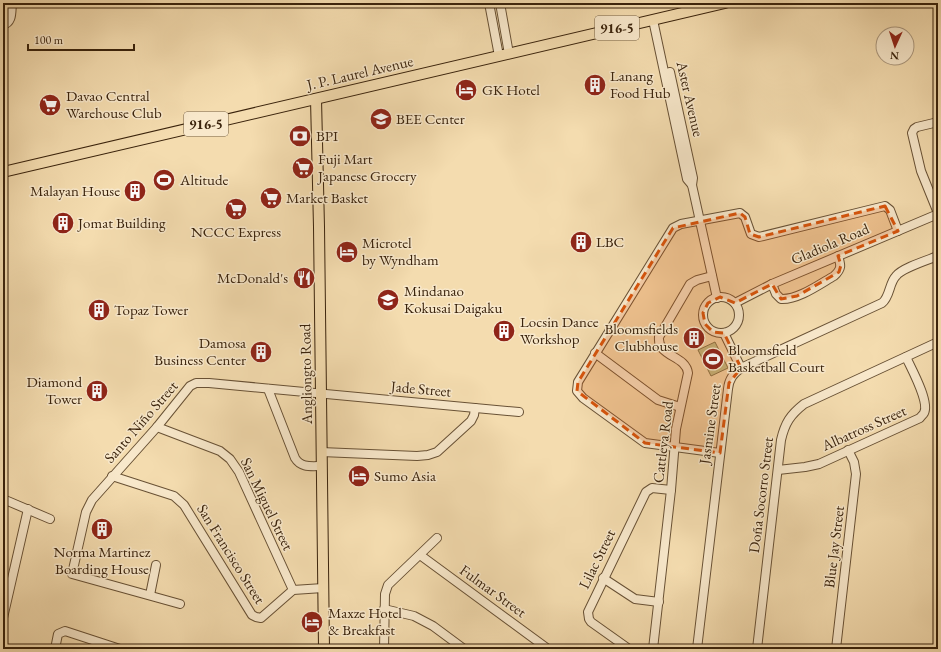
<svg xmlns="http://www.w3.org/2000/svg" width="941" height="652" viewBox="0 0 941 652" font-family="'EB Garamond',serif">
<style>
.green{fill:#bfbf88;stroke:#7c714a}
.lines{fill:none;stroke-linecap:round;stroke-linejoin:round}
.minor-casing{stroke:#685135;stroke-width:10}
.major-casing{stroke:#3a230c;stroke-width:12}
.minor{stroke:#f8e8cb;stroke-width:8}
.major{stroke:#f4dcaf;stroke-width:10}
.marked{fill:#d7540c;fill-opacity:0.2;stroke:#d7540c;stroke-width:3;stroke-dasharray:8 5;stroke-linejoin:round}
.labels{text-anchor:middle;stroke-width:3;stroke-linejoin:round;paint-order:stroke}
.shield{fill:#f8e8cb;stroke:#735e45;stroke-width:1}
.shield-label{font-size:14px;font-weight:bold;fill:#3a230c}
.street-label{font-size:15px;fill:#3a230c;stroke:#f8e8cb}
.poi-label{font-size:15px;fill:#3a230c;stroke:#f8e8cb;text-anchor:start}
</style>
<rect width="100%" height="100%" fill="#f4dcaf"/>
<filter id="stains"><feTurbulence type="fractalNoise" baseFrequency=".005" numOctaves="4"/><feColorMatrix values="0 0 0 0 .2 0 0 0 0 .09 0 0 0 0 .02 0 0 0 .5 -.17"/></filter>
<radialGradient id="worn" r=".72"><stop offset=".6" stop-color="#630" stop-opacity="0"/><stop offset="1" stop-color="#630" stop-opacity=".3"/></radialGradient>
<path class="green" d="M 715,342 L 728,368 L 711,376 L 698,350 Z"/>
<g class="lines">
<g class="minor-casing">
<g id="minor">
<path d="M 489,3 L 499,56"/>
<path d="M 500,3 L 509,54"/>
<path d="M 653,20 L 687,179 L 692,185 L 717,298"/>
<path d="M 3,25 C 13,22 11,12 12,3"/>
<path d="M 670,72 L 693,178 L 692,185"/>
<path d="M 938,122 L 917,127 L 914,129 L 912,133 L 921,171 L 938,213"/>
<path d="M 772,284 L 776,294 L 781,299 C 798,300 820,284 834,276 C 842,269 841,265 838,256"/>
<circle cx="721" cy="315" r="18"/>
<path d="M 735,303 L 772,284 L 938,214"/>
<path d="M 724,333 L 741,368"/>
<path d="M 595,353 L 658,400 L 680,407"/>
<path d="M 268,389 L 295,458 C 301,468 311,466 322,466"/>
<path d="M 157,427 L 220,451 L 230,459 L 239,472 L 293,590"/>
<path d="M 321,452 L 417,456 L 428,455 L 437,452 L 471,421 L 474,415 L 475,408"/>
<path d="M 720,453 L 645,443 L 583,398 L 577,391 L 578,382 L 673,228 L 681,224 L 740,213 L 745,217 L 751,234 L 759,237 L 885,206 L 890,210 L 898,231"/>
<path d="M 778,470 L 805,467 L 819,464 L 920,418 C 921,416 923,415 924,413 C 930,402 911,368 906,357"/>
<path d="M 112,476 L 174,496 L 184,505 L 252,615 L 256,617 L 261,618 L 293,590 L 323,588"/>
<path d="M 3,499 L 50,519"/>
<path d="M 420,555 L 548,649"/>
<path d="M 603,578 L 635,599 L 659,602"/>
<path d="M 150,595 L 156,565"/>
<path d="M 180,604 L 72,574 L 86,512 L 92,500 L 157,427 L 190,386 L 196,383 L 209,383 L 519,412"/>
<path d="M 384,609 L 414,616 L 433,626 L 464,649"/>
<path d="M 3,618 L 28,509"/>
<path d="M 55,649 L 58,634 L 65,631 L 120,649"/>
<path d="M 384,649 L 385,594 L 388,585 L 437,538"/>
<path d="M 629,649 L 591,622 L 589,619 L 588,612 L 646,492 L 652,488 L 671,490"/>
<path d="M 653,649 L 671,490 L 676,429 L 688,373 C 686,355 657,357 659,337 L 690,284 L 697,280 L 712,276"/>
<path d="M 697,649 L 728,389 C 729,379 733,374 741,368 L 882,303 C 890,297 889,283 896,276 C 902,268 928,260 938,256"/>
<path d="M 757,649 L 781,440 C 785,423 790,415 804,404 L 938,342"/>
<path d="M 836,649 L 856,474 L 854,462 L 848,450"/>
</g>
</g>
<g class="major-casing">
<g id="major">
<path d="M 316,99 L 319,227 L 324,649"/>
<path d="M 3,172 L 725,3"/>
</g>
</g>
<use href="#minor" class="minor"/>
<use href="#major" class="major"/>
</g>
<path class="marked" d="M 885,206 L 898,231 L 838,256 L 841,265 L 839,272 L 797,296 L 781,299 L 772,284 L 735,303 L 720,297 L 708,303 L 703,313 L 705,324 L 713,332 L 724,333 L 741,368 L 729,383 L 720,453 L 645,443 L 577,391 L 578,382 L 673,228 L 740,213 L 745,217 L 750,234 L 759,237 Z"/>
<defs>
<g id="building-disc" transform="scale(1.15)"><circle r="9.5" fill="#8f2418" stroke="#f8e8cb"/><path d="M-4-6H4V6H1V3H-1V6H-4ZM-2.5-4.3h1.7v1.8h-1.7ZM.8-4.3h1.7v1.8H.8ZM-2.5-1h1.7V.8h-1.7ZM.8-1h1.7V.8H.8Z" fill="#fff"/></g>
<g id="hotel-disc" transform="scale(1.15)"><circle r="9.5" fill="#8f2418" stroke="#f8e8cb"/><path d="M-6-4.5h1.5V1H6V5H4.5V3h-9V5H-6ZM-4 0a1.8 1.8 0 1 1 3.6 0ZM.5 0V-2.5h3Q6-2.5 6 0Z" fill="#fff"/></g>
<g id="supermarket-disc" transform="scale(1.15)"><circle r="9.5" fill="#8f2418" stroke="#f8e8cb"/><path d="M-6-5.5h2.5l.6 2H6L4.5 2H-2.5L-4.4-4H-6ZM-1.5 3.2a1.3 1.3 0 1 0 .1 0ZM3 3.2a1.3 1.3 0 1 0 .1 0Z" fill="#fff"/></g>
<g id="school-disc" transform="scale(1.15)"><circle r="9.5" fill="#8f2418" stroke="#f8e8cb"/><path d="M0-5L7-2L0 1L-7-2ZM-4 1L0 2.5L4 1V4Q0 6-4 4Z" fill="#fff"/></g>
<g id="bank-disc" transform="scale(1.15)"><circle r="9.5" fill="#8f2418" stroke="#f8e8cb"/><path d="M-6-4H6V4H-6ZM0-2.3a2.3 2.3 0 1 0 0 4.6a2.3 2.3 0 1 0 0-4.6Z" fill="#fff"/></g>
<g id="stadium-disc" transform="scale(1.15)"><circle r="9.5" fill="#8f2418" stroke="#f8e8cb"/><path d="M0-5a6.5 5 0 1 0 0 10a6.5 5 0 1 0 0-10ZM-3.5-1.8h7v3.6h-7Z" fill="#fff"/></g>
<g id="restaurant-disc" transform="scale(1.15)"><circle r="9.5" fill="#8f2418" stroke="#f8e8cb"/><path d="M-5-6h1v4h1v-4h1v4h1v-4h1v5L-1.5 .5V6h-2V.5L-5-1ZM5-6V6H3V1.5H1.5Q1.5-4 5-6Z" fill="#fff"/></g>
<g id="university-disc" transform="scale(1.15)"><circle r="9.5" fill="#8f2418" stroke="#f8e8cb"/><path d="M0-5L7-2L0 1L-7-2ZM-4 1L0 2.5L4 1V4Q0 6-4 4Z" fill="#fff"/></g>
</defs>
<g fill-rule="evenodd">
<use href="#building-disc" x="595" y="85"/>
<use href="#hotel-disc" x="466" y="90"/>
<use href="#supermarket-disc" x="50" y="105"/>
<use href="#school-disc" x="381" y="119"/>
<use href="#bank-disc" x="300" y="136"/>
<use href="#supermarket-disc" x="303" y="168"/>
<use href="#stadium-disc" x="164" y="180"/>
<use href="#building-disc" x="135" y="191"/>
<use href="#supermarket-disc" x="271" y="198"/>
<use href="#supermarket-disc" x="236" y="209"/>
<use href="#building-disc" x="63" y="223"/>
<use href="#building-disc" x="581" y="242"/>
<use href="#hotel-disc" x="347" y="252"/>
<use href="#restaurant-disc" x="304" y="278"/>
<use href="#university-disc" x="388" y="300"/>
<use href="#building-disc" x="99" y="310"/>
<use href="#building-disc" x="504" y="331"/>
<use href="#building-disc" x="694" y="338"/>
<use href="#building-disc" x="261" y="352"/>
<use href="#stadium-disc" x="713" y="359"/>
<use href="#building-disc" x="97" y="391"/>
<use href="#hotel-disc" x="359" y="476"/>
<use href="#building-disc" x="102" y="529"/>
<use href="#hotel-disc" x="312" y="622"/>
</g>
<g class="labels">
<g class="shield">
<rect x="595" y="16" width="44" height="24" rx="3"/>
<rect x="184" y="112" width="44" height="24" rx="3"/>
</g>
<g class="shield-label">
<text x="617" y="33">916-5</text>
<text x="206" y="129">916-5</text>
</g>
<g class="street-label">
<text transform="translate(360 73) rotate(-13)" y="5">J. P. Laurel Avenue</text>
<text transform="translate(690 99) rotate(77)" y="5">Aster Avenue</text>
<text transform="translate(830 244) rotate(-23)" y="5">Gladiola Road</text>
<text transform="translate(306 374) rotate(-91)" y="5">Angliongto Road</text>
<text transform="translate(421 389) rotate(5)" y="5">Jade Street</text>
<text transform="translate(141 422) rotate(-49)" y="5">Santo Niño Street</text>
<text transform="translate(710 424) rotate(-82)" y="5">Jasmine Street</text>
<text transform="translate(864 428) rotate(-24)" y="5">Albatross Street</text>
<text transform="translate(663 442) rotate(-83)" y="5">Cattleya Road</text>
<text transform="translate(761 495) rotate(-83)" y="5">Doña Socorro Street</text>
<text transform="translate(267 504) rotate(64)" y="5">San Miguel Street</text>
<text transform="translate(834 547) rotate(-83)" y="5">Blue Jay Street</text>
<text transform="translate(231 554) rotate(58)" y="5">San Francisco Street</text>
<text transform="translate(597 559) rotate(-64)" y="5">Lilac Street</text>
<text transform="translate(493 591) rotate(36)" y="5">Fulmar Street</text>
</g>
<g class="poi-label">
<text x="610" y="81">Lanang<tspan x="610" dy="17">Food Hub</tspan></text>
<text x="482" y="95">GK Hotel</text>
<text x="66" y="101">Davao Central<tspan x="66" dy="17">Warehouse Club</tspan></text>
<text x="396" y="124">BEE Center</text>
<text x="316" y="141">BPI</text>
<text x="318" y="164">Fuji Mart<tspan x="318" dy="17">Japanese Grocery</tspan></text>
<text x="180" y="185">Altitude</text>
<text x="120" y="196" text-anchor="end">Malayan House</text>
<text x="286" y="203">Market Basket</text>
<text x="78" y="228">Jomat Building</text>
<text x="236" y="237" text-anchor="middle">NCCC Express</text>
<text x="596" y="247">LBC</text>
<text x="362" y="248">Microtel<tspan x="362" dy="17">by Wyndham</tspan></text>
<text x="288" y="283" text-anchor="end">McDonald's</text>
<text x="404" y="296">Mindanao<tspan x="404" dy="17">Kokusai Daigaku</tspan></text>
<text x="114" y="315">Topaz Tower</text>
<text x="520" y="327">Locsin Dance<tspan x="520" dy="17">Workshop</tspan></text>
<text x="678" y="334" text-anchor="end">Bloomsfields<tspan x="678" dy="17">Clubhouse</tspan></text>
<text x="246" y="348" text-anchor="end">Damosa<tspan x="246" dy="17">Business Center</tspan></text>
<text x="728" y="355">Bloomsfield<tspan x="728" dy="17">Basketball Court</tspan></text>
<text x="82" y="387" text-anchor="end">Diamond<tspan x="82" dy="17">Tower</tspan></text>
<text x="374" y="481">Sumo Asia</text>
<text x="102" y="557" text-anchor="middle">Norma Martinez<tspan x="102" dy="17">Boarding House</tspan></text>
<text x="328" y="618">Maxze Hotel<tspan x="328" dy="17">&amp; Breakfast</tspan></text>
</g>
</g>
<rect width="941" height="652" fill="none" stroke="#f4dcaf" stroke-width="16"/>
<rect x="4" y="4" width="933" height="644" fill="none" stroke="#3a230c" stroke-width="2"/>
<rect x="8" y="8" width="925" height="636" fill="none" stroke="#3a230c"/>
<g transform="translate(895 46) rotate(183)"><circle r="19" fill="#f8e8cb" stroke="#ac997f"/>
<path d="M0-3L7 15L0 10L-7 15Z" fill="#8f2418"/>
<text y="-6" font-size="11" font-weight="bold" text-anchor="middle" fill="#3a230c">N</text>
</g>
<path d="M28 44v6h106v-6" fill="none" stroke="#3a230c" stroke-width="2"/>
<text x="34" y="44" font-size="12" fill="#3a230c" stroke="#f8e8cb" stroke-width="3" paint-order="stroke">100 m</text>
<rect width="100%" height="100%" filter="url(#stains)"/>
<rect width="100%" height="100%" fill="url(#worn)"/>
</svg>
